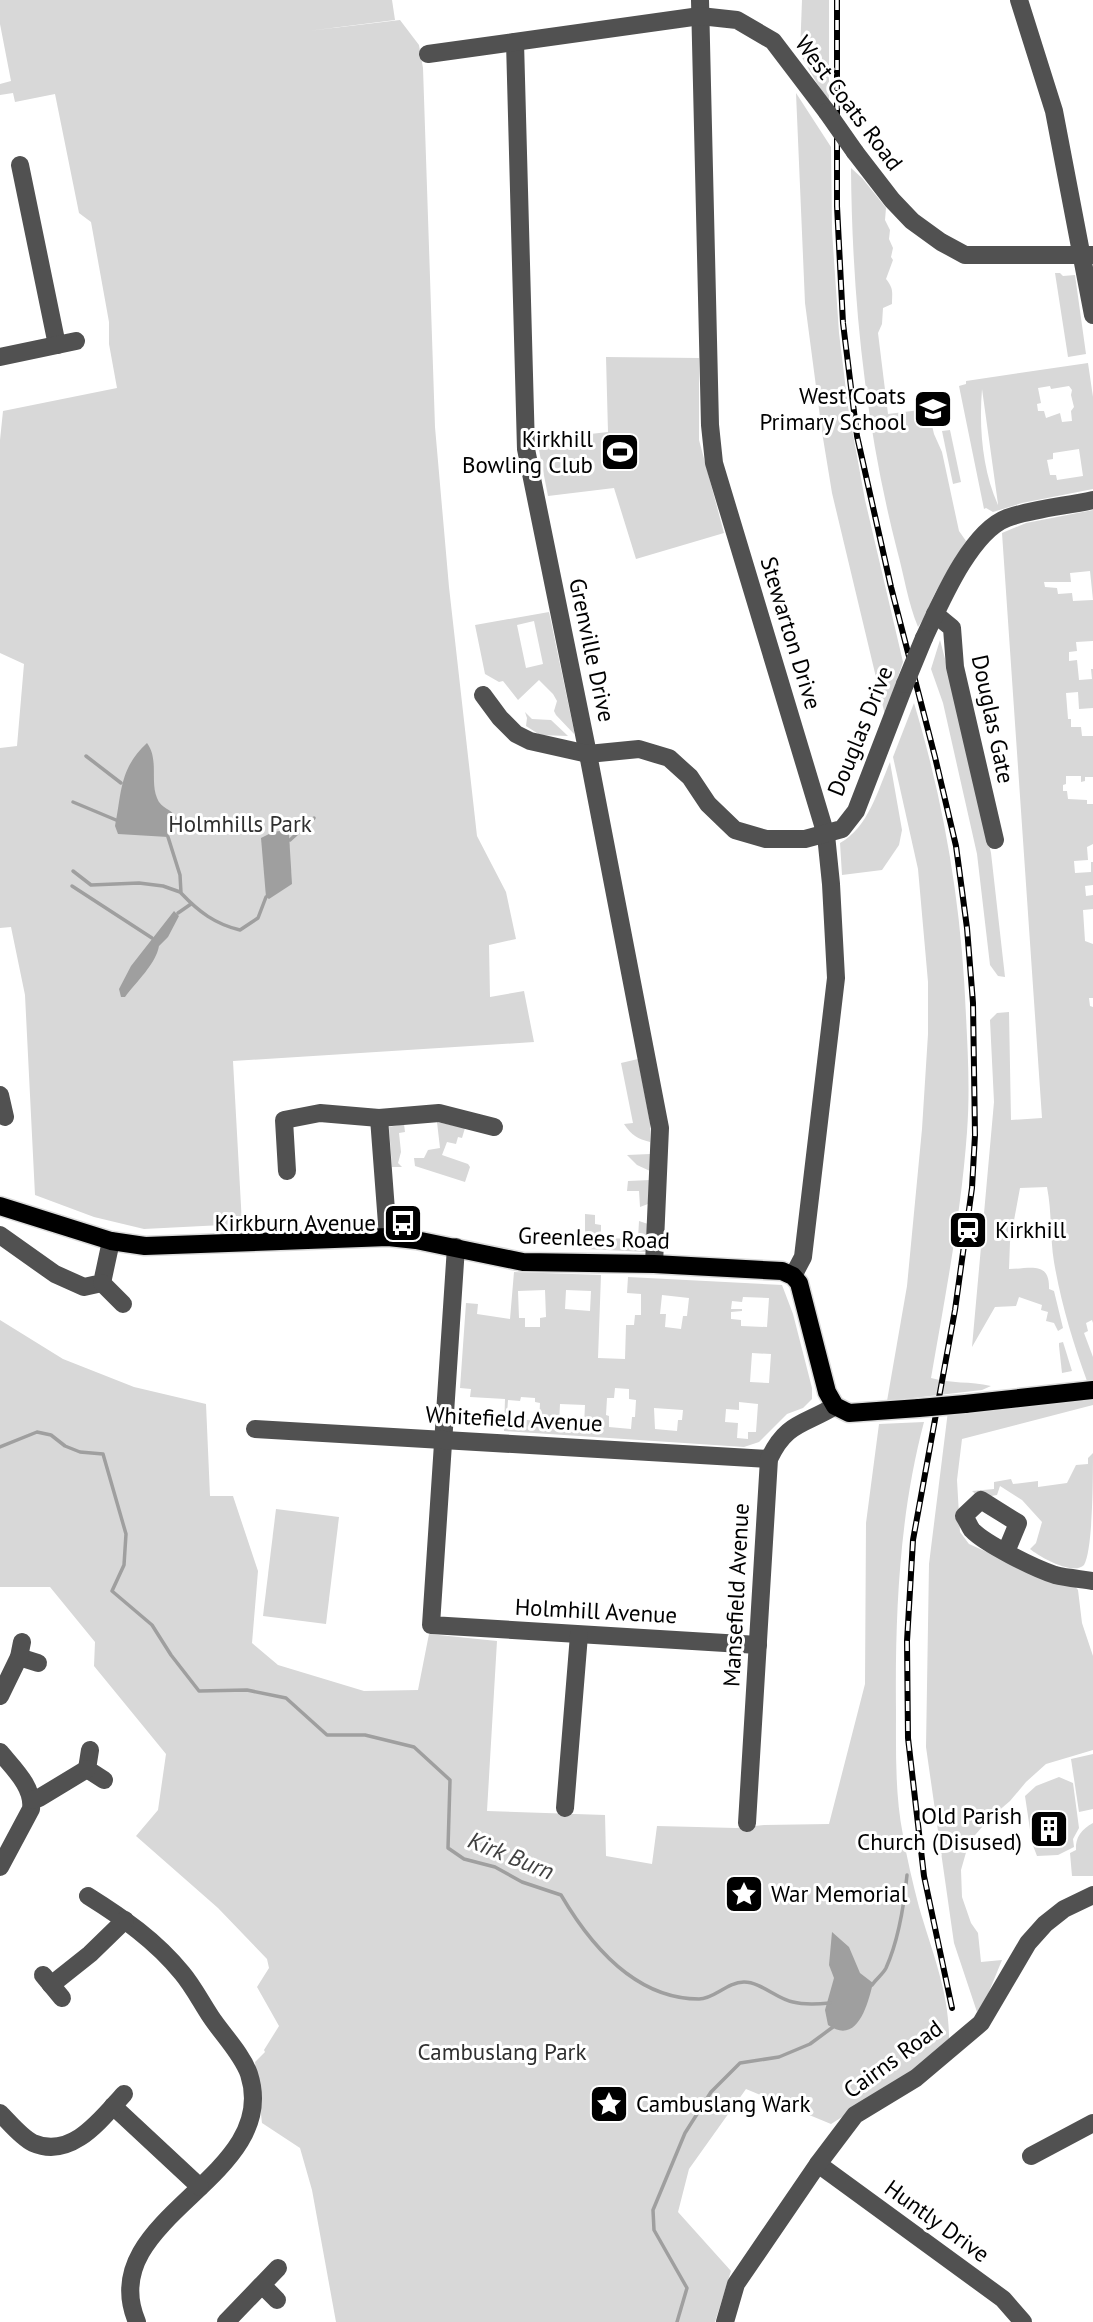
<svg xmlns="http://www.w3.org/2000/svg" width="1093" height="2322" viewBox="0 0 1093 2322" font-family="'PT Sans',sans-serif">
<style>
.green{fill:#d8d8d8;fill-rule:evenodd}
.water{fill:#9f9f9f}
.lines{fill:none;stroke-linecap:round;stroke-linejoin:round}
.stream{stroke:#9f9f9f;stroke-width:3.5}
.major-casing{stroke:#dbdbdb;stroke-width:21}
.minor{stroke:#515151;stroke-width:18}
.major{stroke:#000;stroke-width:18}
.rail-casing{stroke:#000;stroke-width:6}
.rail{stroke:#fff;stroke-width:3.5;stroke-dasharray:10;stroke-linecap:butt}
.major-bridge-casing{stroke:#dbdbdb;stroke-width:21;stroke-linecap:butt}
.minor-bridge{stroke:#515151;stroke-width:18}
.major-bridge{stroke:#000;stroke-width:18}
.labels{text-anchor:middle;stroke-width:6;stroke-linejoin:round;paint-order:stroke}
.street-label{font-size:23px;fill:#000;stroke:#fff}
.poi-label{font-size:23px;fill:#000;stroke:#fff;text-anchor:end}
.park-label{font-size:23px;fill:#2f2f2f;stroke:#fff}
.water-label{font-size:24px;font-style:italic;fill:#404040;stroke:#fff}
</style>
<rect width="100%" height="100%" fill="#fff"/>
<g class="green">
<path d="M 0,0 L 392,0 L 395,20 L 308,31 L 400,20 L 419,45 L 423,68 L 435,427 L 449,587 L 477,836 L 506,892 L 516,939 L 489,945 L 490,997 L 524,991 L 534,1042 L 233,1061 L 242,1224 L 144,1229 L 94,1217 L 35,1195 L 25,995 L 11,927 L 0,928 L 0,748 L 17,746 L 24,664 L 0,653 L 0,440 L 3,411 L 117,388 L 109,344 L 109,322 L 91,222 L 79,213 L 55,94 L 15,102 L 13,93 L 0,95 L 0,84 L 11,81 L 0,24 Z"/>
<path d="M 802,0 L 829,0 L 829,104 L 800,54 Z"/>
<path d="M 796,93 L 831,147 L 832,231 L 839,333 L 848,407 L 865,500 L 903,662 L 885,715 L 832,493 L 822,432 L 805,303 Z"/>
<path d="M 851,168 L 862,178 L 883,204 L 886,208 L 885,220 L 890,230 L 889,239 L 893,248 L 891,257 L 893,260 L 886,279 C 894,289 892,292 892,304 L 883,308 L 882,324 L 878,333 L 888,414 L 928,409 L 934,434 L 942,452 L 959,531 L 966,541 C 955,558 945,575 935,593 C 929,605 926,616 918,627 C 908,603 904,575 897,550 C 865,425 852,296 851,168 Z"/>
<path d="M 1055,273 L 1060,273 L 1063,276 L 1075,275 L 1086,354 L 1068,357 Z"/>
<path d="M 606,357 L 699,358 L 699,440 L 724,533 L 636,559 L 614,488 L 548,496 L 537,440 L 608,432 Z"/>
<path d="M 1088,363 L 1093,397 L 1093,489 L 1022,503 L 993,512 L 986,508 L 984,509 L 959,386 L 966,384 L 966,381 ZM 1050,386 L 1051,389 L 1069,386 L 1072,390 L 1071,395 L 1074,407 L 1071,411 L 1072,421 L 1062,422 L 1060,413 L 1046,418 L 1044,411 L 1038,411 L 1037,404 L 1041,403 L 1038,388 ZM 982,389 L 998,504 L 998,505 C 982,469 979,427 982,389 ZM 1079,449 L 1083,476 L 1057,480 L 1056,475 L 1050,475 L 1047,460 L 1053,459 L 1053,453 Z"/>
<path d="M 950,430 L 961,482 L 953,484 L 942,431 Z"/>
<path d="M 1093,510 L 1093,641 L 1076,642 L 1077,651 L 1069,652 L 1069,661 L 1077,660 L 1079,680 L 1092,679 L 1091,669 L 1093,669 L 1093,708 L 1079,709 L 1078,692 L 1066,693 L 1068,719 L 1071,719 L 1071,727 L 1081,727 L 1082,736 L 1093,736 L 1093,777 L 1085,777 L 1085,781 L 1081,782 L 1081,776 L 1066,776 L 1066,784 L 1063,785 L 1063,791 L 1067,791 L 1068,799 L 1087,800 L 1087,804 L 1093,804 L 1093,844 L 1087,847 L 1088,860 L 1074,861 L 1075,873 L 1091,872 L 1091,862 L 1093,862 L 1093,885 L 1085,886 L 1086,896 L 1093,895 L 1093,909 L 1083,910 L 1085,941 L 1093,944 L 1093,998 L 1089,998 L 1090,1006 L 1093,1007 L 1093,1323 L 1092,1320 L 1086,1323 L 1088,1331 L 1084,1333 L 1093,1357 L 1093,1381 L 1087,1381 C 1073,1343 1061,1303 1054,1262 C 1050,1237 1052,1212 1047,1187 L 1020,1188 L 1010,1242 L 1009,1269 C 1029,1269 1050,1260 1049,1289 L 1054,1291 L 1063,1328 L 1058,1331 L 1054,1323 L 1046,1321 L 1048,1312 L 1041,1310 L 1042,1305 L 1019,1297 L 1016,1306 L 995,1307 L 972,1347 L 994,1102 L 990,1020 L 997,1013 L 1009,1012 L 1011,1120 L 1042,1118 L 1002,533 L 1026,523 ZM 1090,571 L 1093,600 L 1073,601 L 1072,593 L 1058,594 L 1057,588 L 1045,587 L 1044,582 L 1071,582 L 1070,573 Z"/>
<path d="M 549,612 L 574,731 L 574,734 L 556,715 L 554,711 L 557,701 L 553,694 L 539,680 L 518,700 L 503,681 L 499,682 L 485,674 L 475,625 ZM 534,621 L 543,664 L 526,668 L 517,625 Z"/>
<path d="M 940,640 L 968,745 L 991,853 L 1005,977 L 998,976 L 990,965 L 977,854 L 943,703 L 931,669 Z"/>
<path d="M 914,703 C 945,806 962,909 966,1016 C 968,1055 970,1093 967,1132 C 961,1215 945,1297 931,1378 C 951,1384 970,1381 991,1386 L 982,1390 L 887,1401 L 907,1286 L 922,1129 L 928,1034 L 928,982 L 918,869 L 893,757 Z"/>
<path d="M 525,712 L 532,719 L 551,720 L 568,736 L 540,735 L 526,726 L 527,718 Z"/>
<path d="M 890,762 L 902,830 L 899,845 L 882,870 L 842,875 L 840,843 C 868,828 878,790 890,762 Z"/>
<path d="M 638,1059 L 650,1123 L 650,1142 C 638,1139 631,1135 624,1124 L 633,1123 L 621,1063 Z"/>
<path d="M 437,1122 L 465,1128 L 462,1138 L 458,1137 L 456,1144 L 447,1142 L 442,1155 L 468,1164 L 470,1167 L 465,1182 L 415,1166 L 414,1158 L 424,1158 L 428,1150 L 440,1148 Z"/>
<path d="M 404,1124 L 405,1132 L 399,1133 L 401,1152 L 398,1163 L 402,1167 L 392,1167 L 389,1127 Z"/>
<path d="M 650,1154 L 650,1171 L 637,1165 L 627,1155 Z"/>
<path d="M 650,1180 L 648,1204 L 640,1207 L 639,1191 L 627,1191 L 628,1181 Z"/>
<path d="M 585,1214 L 595,1215 L 595,1224 L 601,1225 L 601,1238 L 638,1239 L 639,1221 L 648,1224 L 647,1252 L 585,1249 Z"/>
<path d="M 514,1272 L 601,1275 L 598,1358 L 625,1359 L 626,1325 L 634,1325 L 635,1315 L 641,1315 L 641,1294 L 627,1293 L 628,1277 L 782,1285 L 793,1314 L 812,1388 L 812,1399 L 803,1408 L 787,1414 L 759,1442 L 744,1447 L 504,1431 L 505,1399 L 470,1397 L 471,1389 L 460,1388 L 466,1303 L 478,1304 L 477,1314 L 510,1319 ZM 545,1290 L 546,1317 L 540,1318 L 540,1327 L 525,1327 L 525,1318 L 519,1318 L 518,1291 ZM 566,1290 L 591,1291 L 590,1311 L 565,1309 ZM 662,1295 L 689,1298 L 687,1316 L 683,1316 L 681,1329 L 665,1327 L 666,1314 L 660,1314 ZM 743,1297 L 769,1298 L 767,1327 L 741,1326 L 741,1320 L 731,1319 L 731,1312 L 742,1311 L 742,1309 L 731,1309 L 732,1301 L 742,1302 ZM 752,1353 L 771,1354 L 769,1383 L 750,1382 ZM 615,1388 L 629,1389 L 629,1399 L 636,1400 L 635,1417 L 632,1417 L 631,1429 L 609,1427 L 609,1416 L 606,1415 L 607,1398 L 614,1398 ZM 521,1397 L 535,1398 L 535,1402 L 540,1403 L 539,1421 L 515,1419 L 515,1415 L 507,1414 L 508,1400 L 520,1401 ZM 739,1402 L 758,1404 L 756,1432 L 748,1432 L 748,1439 L 737,1438 L 738,1423 L 725,1422 L 726,1409 L 739,1410 ZM 560,1404 L 585,1405 L 584,1425 L 559,1423 ZM 654,1408 L 683,1410 L 682,1420 L 678,1420 L 677,1431 L 655,1429 Z"/>
<path d="M 0,1320 L 63,1359 L 134,1387 L 206,1404 L 210,1496 L 233,1496 L 258,1571 L 252,1643 L 278,1665 L 364,1691 L 418,1690 L 429,1634 L 497,1641 L 487,1811 L 605,1815 L 606,1856 L 652,1864 L 657,1826 L 736,1828 L 764,1825 L 829,1824 L 865,1684 L 866,1523 L 879,1424 L 924,1422 C 899,1516 895,1615 896,1712 C 896,1753 895,1795 903,1835 C 907,1859 913,1884 919,1907 C 932,1952 950,1994 949,2042 L 901,2080 L 831,2124 L 746,2089 L 689,2169 L 678,2212 L 731,2271 L 715,2322 L 336,2322 L 312,2190 L 300,2148 L 262,2123 L 255,2062 L 265,2052 L 264,2050 L 279,2026 L 257,1987 L 269,1968 L 267,1959 L 218,1908 L 136,1836 L 158,1810 L 166,1754 L 94,1666 L 95,1642 L 50,1587 L 0,1587 Z"/>
<path d="M 1063,1342 L 1072,1371 L 1062,1373 L 1059,1346 L 1059,1343 Z"/>
<path d="M 1093,1396 L 1093,1405 L 962,1439 L 957,1480 L 960,1532 L 969,1544 L 1014,1564 L 1074,1585 L 1078,1590 L 1082,1623 L 1093,1656 L 1093,1750 L 1046,1764 L 1026,1782 L 1010,1801 L 989,1819 L 969,1842 L 961,1870 L 962,1897 L 971,1923 L 978,1933 L 981,1962 L 1002,1960 L 986,1999 L 977,2012 L 954,1943 L 926,1747 L 929,1564 L 948,1411 Z"/>
<path d="M 1093,1453 C 1093,1477 1093,1550 1084,1565 C 1073,1576 1040,1557 1030,1549 L 1036,1543 L 1042,1522 L 1022,1500 L 1000,1486 L 997,1495 L 980,1498 L 972,1491 L 994,1489 L 994,1482 L 1011,1479 L 1013,1484 L 1038,1481 L 1038,1487 L 1067,1483 L 1076,1465 L 1088,1464 L 1088,1458 Z"/>
<path d="M 276,1509 L 339,1517 L 326,1624 L 263,1616 Z"/>
<path d="M 1093,1754 L 1093,1809 L 1079,1812 L 1071,1759 Z"/>
<path d="M 1059,1777 L 1073,1783 L 1079,1828 L 1073,1839 L 1074,1847 L 1058,1855 L 1037,1856 L 1032,1843 L 1025,1796 L 1036,1786 Z"/>
<path d="M 1093,1823 L 1093,1876 L 1072,1876 L 1070,1853 L 1076,1850 C 1075,1837 1082,1829 1093,1823 Z"/>
</g>
<g class="water">
<path d="M 147,743 C 159,759 150,781 157,798 C 161,809 172,809 177,818 L 168,837 L 118,834 L 115,826 C 122,792 119,769 147,743 Z"/>
<path d="M 286,830 L 289,834 L 292,884 L 269,899 L 266,897 L 261,838 L 273,832 Z"/>
<path d="M 174,911 L 179,916 L 168,937 L 159,946 C 156,964 136,982 125,997 L 121,997 L 119,989 L 131,966 Z"/>
<path d="M 832,1932 L 849,1947 L 860,1973 L 873,1983 C 868,2003 858,2046 828,2025 L 825,2010 L 834,1978 L 829,1965 Z"/>
</g>
<g class="lines">
<g class="stream">
<path d="M 86,756 L 121,783"/>
<path d="M 73,802 L 116,820"/>
<path d="M 168,837 L 180,875 L 181,893 C 199,912 215,924 240,930 L 258,918 L 266,897"/>
<path d="M 290,840 L 314,818"/>
<path d="M 73,871 L 91,885 L 139,883 L 163,886 L 180,892"/>
<path d="M 72,886 L 152,938"/>
<path d="M 178,913 L 191,904"/>
<path d="M 0,1447 L 37,1432 L 51,1435 L 65,1446 L 80,1452 L 103,1454 L 126,1534 L 124,1565 L 112,1591 L 152,1625 L 171,1655 L 199,1691 L 247,1690 L 286,1698 L 327,1735 L 365,1735 L 414,1747 L 450,1780 L 448,1848 L 464,1859 L 495,1867 L 522,1882 L 561,1895 C 591,1946 635,1999 699,1999 C 714,1999 727,1982 744,1982 C 761,1982 777,1999 793,2002 C 804,2005 819,2004 830,2003"/>
<path d="M 872,1985 C 876,1979 883,1974 886,1968 C 899,1939 904,1906 907,1875"/>
<path d="M 677,2322 L 687,2288 L 654,2230 L 653,2210 L 685,2133 L 711,2092 L 740,2063 L 779,2057 L 810,2044 L 833,2027"/>
</g>
<g class="major-casing">
<g id="major">
<path d="M 0,1206 L 111,1241 L 145,1246 L 388,1237 L 416,1240 L 523,1262 L 654,1264 L 782,1271 L 793,1276 L 799,1283 L 827,1392 L 835,1406 L 849,1413 L 919,1408"/>
<path d="M 965,1404 L 1093,1390"/>
</g>
</g>
<g class="minor">
<path d="M 700,0 L 710,425 L 714,463 L 826,835 L 831,884 L 836,978 L 803,1257 L 793,1276"/>
<path d="M 1019,0 L 1054,111 L 1093,315"/>
<path d="M 515,42 L 526,449 L 588,754 L 660,1128 L 654,1264"/>
<path d="M 428,54 L 700,16 L 737,20 L 773,41 L 827,112"/>
<path d="M 855,152 L 892,200 L 912,221 L 941,242 L 965,255 L 1093,255"/>
<path d="M 20,165 L 57,345"/>
<path d="M 0,357 L 76,341"/>
<path d="M 935,614 L 952,628 L 955,667 L 995,840"/>
<path d="M 924,638 C 940,604 970,532 1007,518 C 1032,509 1066,506 1093,500"/>
<path d="M 483,695 L 500,718 L 516,734 L 530,741 L 588,754 L 639,749 L 669,758 L 690,777 L 708,804 L 735,830 L 766,839 L 805,839 L 842,829 L 856,811 L 905,684"/>
<path d="M 0,1095 L 5,1117"/>
<path d="M 379,1118 L 388,1237"/>
<path d="M 287,1171 L 284,1120 L 320,1113 L 379,1118 L 439,1113 L 494,1127"/>
<path d="M 0,1235 L 55,1274 L 84,1287 L 102,1283 L 111,1241"/>
<path d="M 456,1247 L 431,1625 L 758,1645"/>
<path d="M 102,1283 L 123,1304"/>
<path d="M 255,1429 L 769,1459"/>
<path d="M 1006,1552 L 1018,1523 L 981,1500 L 964,1516 C 967,1520 969,1526 972,1530 C 985,1544 1036,1569 1055,1575 C 1067,1578 1081,1579 1093,1581"/>
<path d="M 19,1657 L 38,1663"/>
<path d="M 0,1696 L 19,1657 L 22,1642"/>
<path d="M 90,1750 L 87,1769 L 104,1780"/>
<path d="M 0,1752 C 13,1768 34,1787 31,1809 L 0,1867"/>
<path d="M 32,1800 L 39,1798 L 87,1769"/>
<path d="M 565,1808 L 579,1635"/>
<path d="M 747,1823 L 769,1459 C 786,1422 804,1425 835,1406"/>
<path d="M 88,1896 C 123,1918 155,1940 182,1973 C 193,1986 201,2002 211,2017 C 223,2035 242,2054 249,2074 C 283,2179 92,2217 137,2322"/>
<path d="M 43,1975 L 62,1998"/>
<path d="M 51,1985 L 90,1954 L 125,1920"/>
<path d="M 113,2106 L 200,2187"/>
<path d="M 0,2113 C 10,2123 21,2137 33,2143 C 72,2160 102,2118 124,2094"/>
<path d="M 1031,2156 L 1093,2123"/>
<path d="M 818,2164 L 1003,2299 L 1023,2322"/>
<path d="M 262,2285 L 277,2300"/>
<path d="M 226,2322 L 278,2268"/>
<path d="M 725,2322 L 736,2284 L 818,2164 L 855,2115 L 916,2078 L 981,2023 L 1028,1943 L 1045,1924 L 1064,1909 L 1093,1895"/>
</g>
<use href="#major" class="major"/>
<g class="rail-casing">
<path id="rail" d="M 837,0 L 837,206 L 843,323 L 857,436 L 891,587 L 935,757 L 956,846 L 967,928 L 973,1003 L 975,1135 L 972,1188 L 955,1310 L 913,1540 L 907,1641 L 908,1738 L 924,1876 L 952,2008"/>
</g>
<use href="#rail" class="rail"/>
<g class="major-bridge-casing">
<path id="major-bridge" d="M 919,1408 L 965,1404"/>
</g>
<g class="minor-bridge">
<path d="M 827,112 L 855,152"/>
<path d="M 905,684 L 924,638"/>
</g>
<use href="#major-bridge" class="major-bridge"/>
</g>
<defs>
<g id="school-square" transform="scale(2.0125)"><rect x="-9" y="-9" width="18" height="18" rx="4" fill="#000" stroke="#fff"/><path d="M0-5L7-2L0 1L-7-2ZM-4 1L0 2.5L4 1V4Q0 6-4 4Z" fill="#fff"/></g>
<g id="stadium-square" transform="scale(2.0125)"><rect x="-9" y="-9" width="18" height="18" rx="4" fill="#000" stroke="#fff"/><path d="M0-5a6.5 5 0 1 0 0 10a6.5 5 0 1 0 0-10ZM-3.5-1.8h7v3.6h-7Z" fill="#fff"/></g>
<g id="bus-square" transform="scale(2.0125)"><rect x="-9" y="-9" width="18" height="18" rx="4" fill="#000" stroke="#fff"/><path d="M-5-6H5V4H4V6H2V4H-2V6H-4V4H-5ZM-3.5-4V0h7V-4ZM-3.5 1.2v1.5H-2V1.2ZM2 1.2v1.5H3.5V1.2Z" fill="#fff"/></g>
<g id="station-square" transform="scale(2.0125)"><rect x="-9" y="-9" width="18" height="18" rx="4" fill="#000" stroke="#fff"/><path d="M-3-6H3Q5-6 5-4V2Q5 4 3 4L4.5 6H3L1.5 4h-3L-3 6H-4.5L-3 4Q-5 4-5 2V-4Q-5-6-3-6ZM-3.5-4v3h7v-3ZM-3.5 1v1.5H-2V1ZM2 1v1.5H3.5V1Z" fill="#fff"/></g>
<g id="building-square" transform="scale(2.0125)"><rect x="-9" y="-9" width="18" height="18" rx="4" fill="#000" stroke="#fff"/><path d="M-4-6H4V6H1V3H-1V6H-4ZM-2.5-4.3h1.7v1.8h-1.7ZM.8-4.3h1.7v1.8H.8ZM-2.5-1h1.7V.8h-1.7ZM.8-1h1.7V.8H.8Z" fill="#fff"/></g>
<g id="sight-square" transform="scale(2.0125)"><rect x="-9" y="-9" width="18" height="18" rx="4" fill="#000" stroke="#fff"/><path d="M0-6L1.8-2.2L6-1.7L2.9 1.2L3.7 5.4L0 3.3L-3.7 5.4L-2.9 1.2L-6-1.7L-1.8-2.2Z" fill="#fff"/></g>
</defs>
<g fill-rule="evenodd">
<use href="#school-square" x="933" y="409"/>
<use href="#stadium-square" x="620" y="452"/>
<use href="#bus-square" x="403" y="1223"/>
<use href="#station-square" x="968" y="1230"/>
<use href="#building-square" x="1049" y="1829"/>
<use href="#sight-square" x="744" y="1894"/>
<use href="#sight-square" x="609" y="2104"/>
</g>
<g class="labels">
<g class="street-label">
<text transform="translate(849 103) rotate(53)" y="8">West Coats Road</text>
<text transform="translate(791 633) rotate(73)" y="8">Stewarton Drive</text>
<text transform="translate(592 650) rotate(78)" y="8">Grenville Drive</text>
<text transform="translate(993 719) rotate(78)" y="8">Douglas Gate</text>
<text transform="translate(860 731) rotate(-68)" y="8">Douglas Drive</text>
<text transform="translate(594 1238) rotate(2)" y="8">Greenlees Road</text>
<text transform="translate(514 1419) rotate(3)" y="8">Whitefield Avenue</text>
<text transform="translate(736 1595) rotate(-87)" y="8">Mansefield Avenue</text>
<text transform="translate(596 1611) rotate(3)" y="8">Holmhill Avenue</text>
<text transform="translate(893 2059) rotate(-36)" y="8">Cairns Road</text>
<text transform="translate(937 2221) rotate(36)" y="8">Huntly Drive</text>
</g>
<g class="poi-label">
<text x="906" y="404">West Coats<tspan x="906" dy="26">Primary School</tspan></text>
<text x="593" y="447">Kirkhill<tspan x="593" dy="26">Bowling Club</tspan></text>
<text x="376" y="1231">Kirkburn Avenue</text>
<text x="995" y="1238" text-anchor="start">Kirkhill</text>
<text x="1022" y="1824">Old Parish<tspan x="1022" dy="26">Church (Disused)</tspan></text>
<text x="771" y="1902" text-anchor="start">War Memorial</text>
<text x="636" y="2112" text-anchor="start">Cambuslang Wark</text>
</g>
<g class="park-label">
<text x="240" y="832">Holmhills Park</text>
<text x="502" y="2060">Cambuslang Park</text>
</g>
<g class="water-label">
<text transform="translate(511 1856) rotate(22)" y="8">Kirk Burn</text>
</g>
</g>
</svg>
